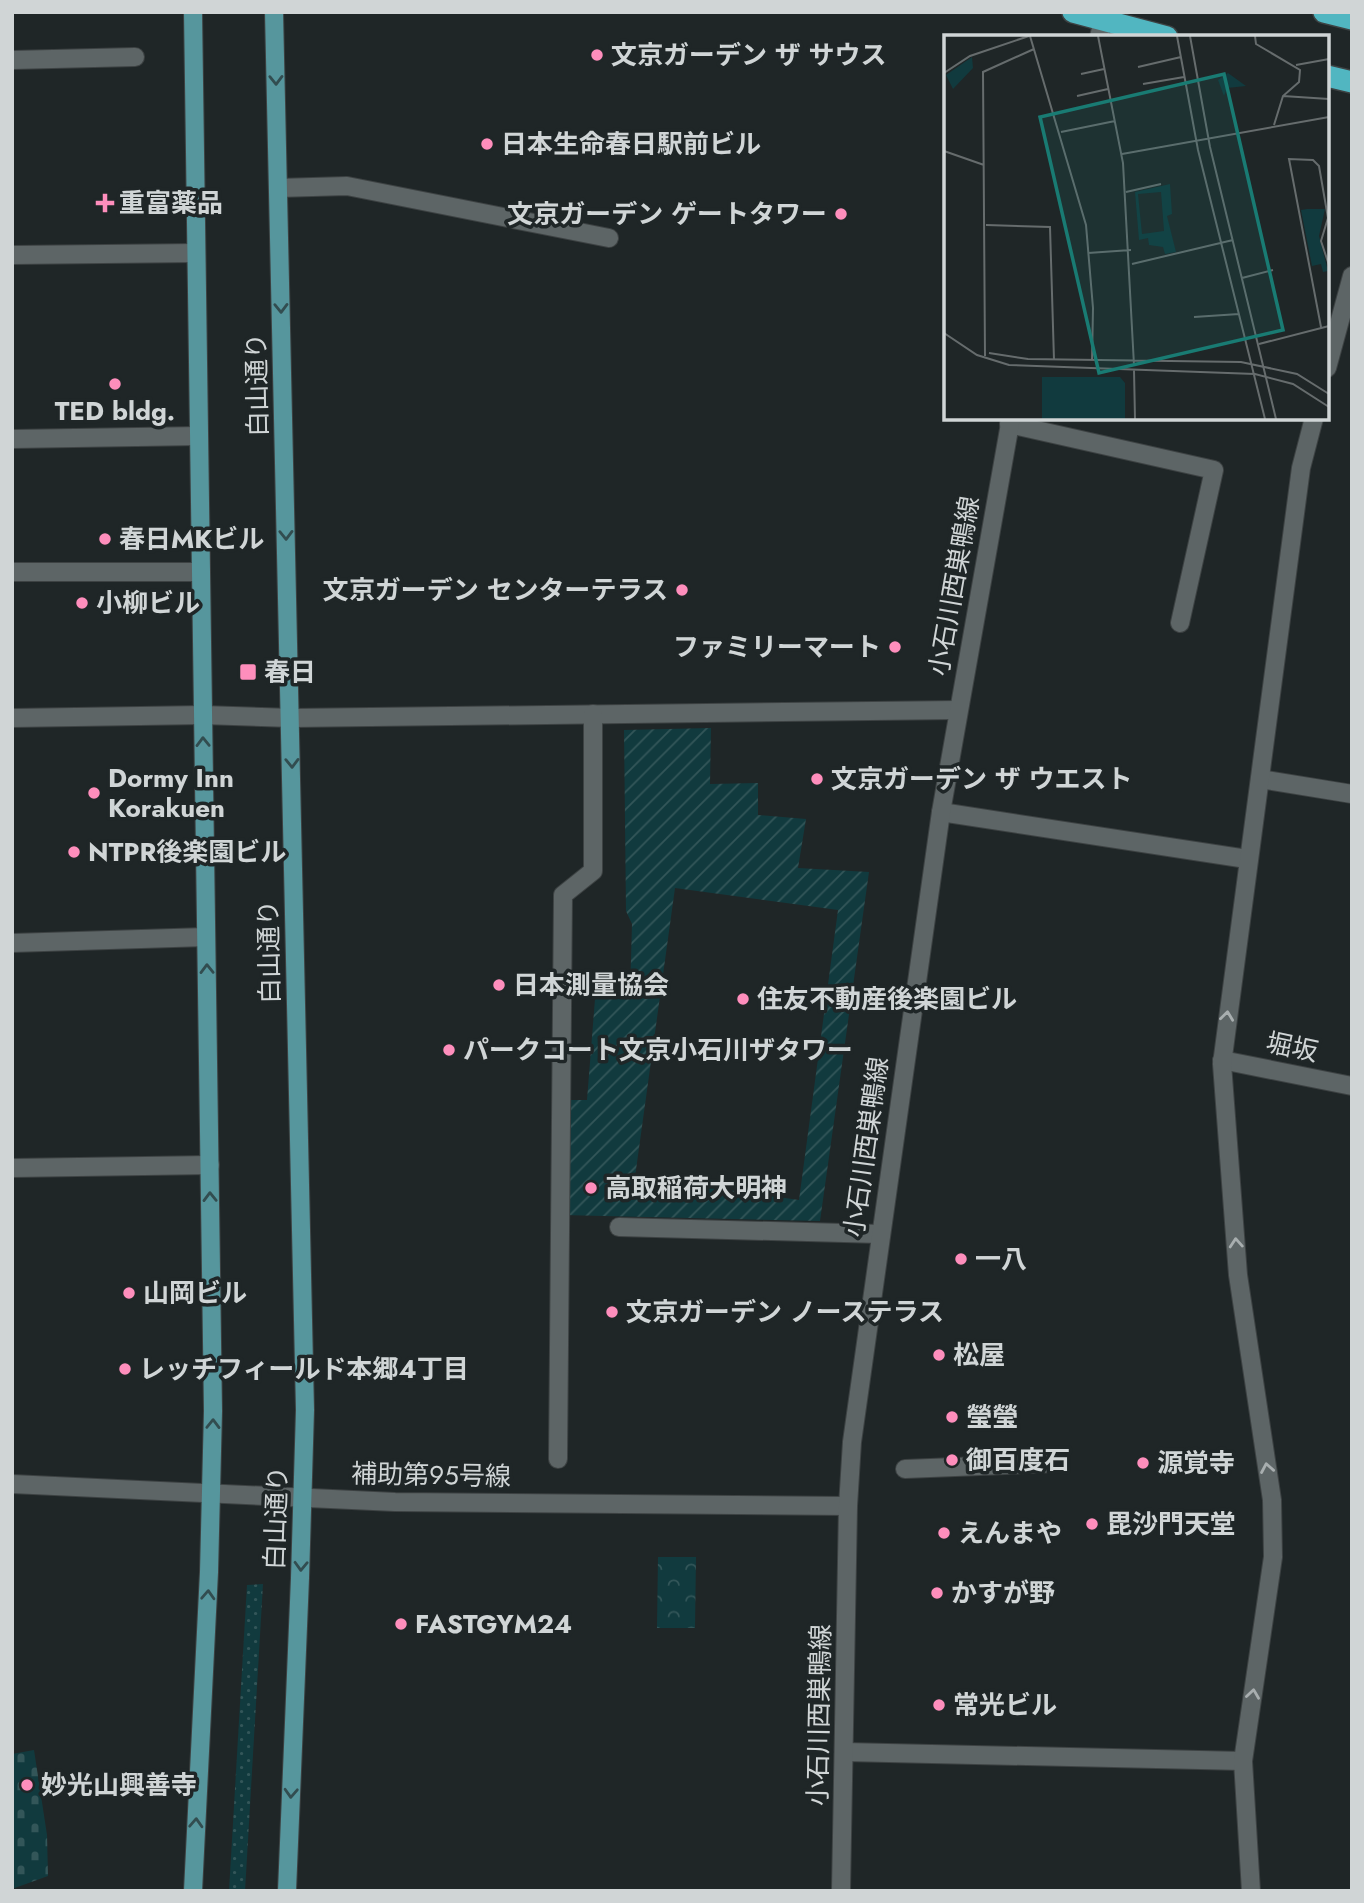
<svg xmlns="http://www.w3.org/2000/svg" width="1364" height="1903" viewBox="0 0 1364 1903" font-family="Jost,'Noto Sans JP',sans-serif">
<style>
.grass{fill:url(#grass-dots)}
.cemetery{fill:url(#cemetery-stones)}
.park{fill:url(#park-crowns)}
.garden{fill:url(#garden-furrows);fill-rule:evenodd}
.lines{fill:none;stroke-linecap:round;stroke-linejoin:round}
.lane-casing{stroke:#3d4243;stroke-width:20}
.street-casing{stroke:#3d4243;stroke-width:20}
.secondary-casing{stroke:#3d4243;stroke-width:20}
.primary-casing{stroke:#3d4243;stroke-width:20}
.highway-casing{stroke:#3d4243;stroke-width:24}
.lane{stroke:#5d6566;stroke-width:18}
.street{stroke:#5d6566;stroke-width:18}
.secondary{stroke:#5d6566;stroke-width:18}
.primary{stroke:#56969d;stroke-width:18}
.highway{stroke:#51b6c1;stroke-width:21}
.oneway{stroke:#324d50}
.oneway2{stroke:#a8aeaf}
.poi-dot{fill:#fe8ebc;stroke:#1f2627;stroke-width:2.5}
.labels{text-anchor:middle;stroke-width:7;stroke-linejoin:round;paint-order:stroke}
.poi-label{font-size:26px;font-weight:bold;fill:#d0d5d6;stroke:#1f2627;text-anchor:start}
.street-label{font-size:26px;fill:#d0d5d6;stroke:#1f2627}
.inset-road{fill:none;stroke:#666c6d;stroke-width:2}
.view{fill:#197b73;fill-opacity:0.15;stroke:#197b73;stroke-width:3.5}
.inset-edge{fill:none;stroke:#d0d5d6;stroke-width:3.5}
</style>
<defs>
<pattern id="grass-dots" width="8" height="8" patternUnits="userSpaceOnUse" patternTransform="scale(1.75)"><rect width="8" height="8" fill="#113a3e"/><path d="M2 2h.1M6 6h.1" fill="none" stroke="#335659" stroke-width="1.8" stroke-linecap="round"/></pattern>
<pattern id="cemetery-stones" width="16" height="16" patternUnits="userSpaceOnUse" patternTransform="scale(1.75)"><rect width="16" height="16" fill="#113a3e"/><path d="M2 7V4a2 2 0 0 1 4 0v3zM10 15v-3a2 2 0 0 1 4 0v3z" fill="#335659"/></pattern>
<pattern id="park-crowns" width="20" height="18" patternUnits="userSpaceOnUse" patternTransform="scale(1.75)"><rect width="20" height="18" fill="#113a3e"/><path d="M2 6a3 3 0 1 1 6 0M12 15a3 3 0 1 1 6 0" fill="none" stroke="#335659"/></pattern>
<pattern id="garden-furrows" width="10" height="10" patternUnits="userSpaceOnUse" patternTransform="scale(1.75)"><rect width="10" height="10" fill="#113a3e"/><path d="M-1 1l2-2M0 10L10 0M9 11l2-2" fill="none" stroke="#335659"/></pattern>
</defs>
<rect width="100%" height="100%" fill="#1f2627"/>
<path class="grass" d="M 263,1584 L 245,1891 L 229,1891 L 247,1585 Z"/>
<path class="cemetery" d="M 34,1750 L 47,1835 L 48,1876 L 12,1889 L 12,1754 Z"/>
<path class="park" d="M 658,1557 L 696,1557 L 695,1628 L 657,1628 Z"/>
<path class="garden" d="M 711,728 L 710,784 L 758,783 L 758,815 L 806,819 L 798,868 L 869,872 L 820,1221 L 561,1215 L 565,1100 L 587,1100 L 595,999 L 630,994 L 632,924 L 626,911 L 624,730 ZM 675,888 L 838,910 L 799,1200 L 635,1177 Z"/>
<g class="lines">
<g class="lane-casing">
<g id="lane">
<path d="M 12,60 L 135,57"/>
<path d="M 12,255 L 196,253"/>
<path d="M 1009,424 L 1214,470 L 1180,623"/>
<path d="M 12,572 L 201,572"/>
<path d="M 12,718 L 203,715"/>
<path d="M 1260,779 L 1352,794"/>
<path d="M 12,943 L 206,937"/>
<path d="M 1222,1060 L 1352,1086"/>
<path d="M 12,1168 L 210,1165"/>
</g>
</g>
<g class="street-casing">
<g id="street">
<path d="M 278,188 L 347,186 L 609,238"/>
<path d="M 1327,368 L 1352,276"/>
<path d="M 12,439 L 199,436"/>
<path d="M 203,715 L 291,718 L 958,710"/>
<path d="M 941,812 L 1247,859"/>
<path d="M 619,1227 L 880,1234"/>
<path d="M 558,1459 L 563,895 L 593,871 L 593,714"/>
<path d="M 905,1469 L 1055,1463"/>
<path d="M 845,1752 L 1243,1761"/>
<path d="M 1251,1891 L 1243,1761 L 1273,1557 L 1272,1500 L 1238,1275 L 1222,1064 L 1301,468 L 1314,418"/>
</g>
</g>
<g class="secondary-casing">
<g id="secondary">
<path d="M 1099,37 L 1105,12"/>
<path d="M 12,1484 L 395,1502 L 848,1506"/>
<path d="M 841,1891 L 848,1506 L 852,1442 L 941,812 L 1011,418"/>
</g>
</g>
<g class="primary-casing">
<g id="primary">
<path d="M 193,12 L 213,1411 L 209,1572 L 193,1891"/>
<path d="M 274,12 L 305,1410 L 300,1578 L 287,1891"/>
</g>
</g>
<g class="highway-casing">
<g id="highway">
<path d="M 1073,12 L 1167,37"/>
<path d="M 1324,12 L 1352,19"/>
<path d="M 1327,76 L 1352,82"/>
</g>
</g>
<use href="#lane" class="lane"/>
<use href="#street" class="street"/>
<use href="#secondary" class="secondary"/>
<use href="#primary" class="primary"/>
<use href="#highway" class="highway"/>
</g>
<defs><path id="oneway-chevron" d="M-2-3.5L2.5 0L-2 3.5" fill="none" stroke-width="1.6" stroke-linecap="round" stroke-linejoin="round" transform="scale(1.75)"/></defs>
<g class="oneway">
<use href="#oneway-chevron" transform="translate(276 80) rotate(89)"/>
<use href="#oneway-chevron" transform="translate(281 308) rotate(89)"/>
<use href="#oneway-chevron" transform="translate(286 535) rotate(89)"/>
<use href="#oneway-chevron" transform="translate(203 742) rotate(-91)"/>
<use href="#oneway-chevron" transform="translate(292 763) rotate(89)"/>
<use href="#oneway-chevron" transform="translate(207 969) rotate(-91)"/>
<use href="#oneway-chevron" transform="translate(210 1197) rotate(-91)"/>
<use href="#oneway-chevron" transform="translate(213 1424) rotate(-89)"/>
<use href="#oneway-chevron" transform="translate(301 1566) rotate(92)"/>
<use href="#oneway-chevron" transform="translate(208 1595) rotate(-87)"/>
<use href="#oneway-chevron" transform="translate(291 1793) rotate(93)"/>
<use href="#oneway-chevron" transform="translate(196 1823) rotate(-87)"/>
</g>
<g class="oneway2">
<use href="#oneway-chevron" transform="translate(1227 1016) rotate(-83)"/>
<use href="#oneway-chevron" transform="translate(1236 1243) rotate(-94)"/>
<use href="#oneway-chevron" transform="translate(1267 1468) rotate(-100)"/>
<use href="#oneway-chevron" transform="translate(1253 1694) rotate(-82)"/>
</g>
<g class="poi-dot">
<circle cx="597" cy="55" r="7"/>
<circle cx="487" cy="144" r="7"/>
<path d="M101.5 192.5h7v7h7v7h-7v7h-7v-7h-7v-7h7z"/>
<circle cx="841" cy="214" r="7"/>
<circle cx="115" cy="384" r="7"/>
<circle cx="105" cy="539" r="7"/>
<circle cx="682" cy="590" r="7"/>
<circle cx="82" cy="603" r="7"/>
<circle cx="895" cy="647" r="7"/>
<rect x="239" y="663" width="18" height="18" rx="3.5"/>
<circle cx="817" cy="779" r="7"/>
<circle cx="94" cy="793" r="7"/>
<circle cx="74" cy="852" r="7"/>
<circle cx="499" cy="985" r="7"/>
<circle cx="743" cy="999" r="7"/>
<circle cx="449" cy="1050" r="7"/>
<circle cx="591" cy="1188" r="7"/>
<circle cx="961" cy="1259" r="7"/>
<circle cx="129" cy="1293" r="7"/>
<circle cx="612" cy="1312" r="7"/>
<circle cx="939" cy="1355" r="7"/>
<circle cx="125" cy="1369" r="7"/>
<circle cx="952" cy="1417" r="7"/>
<circle cx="952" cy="1460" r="7"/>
<circle cx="1143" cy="1463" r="7"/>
<circle cx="1092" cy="1524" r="7"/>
<circle cx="944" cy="1533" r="7"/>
<circle cx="937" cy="1593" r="7"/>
<circle cx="401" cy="1624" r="7"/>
<circle cx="939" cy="1705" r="7"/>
<circle cx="27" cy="1785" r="7"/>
</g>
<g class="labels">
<g class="poi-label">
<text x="611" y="64">文京ガーデン ザ サウス</text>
<text x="501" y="153">日本生命春日駅前ビル</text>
<text x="119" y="212">重富薬品</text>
<text x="827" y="223" text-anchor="end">文京ガーデン ゲートタワー</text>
<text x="115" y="420" text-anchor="middle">TED bldg.</text>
<text x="119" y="548">春日MKビル</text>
<text x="668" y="599" text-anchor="end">文京ガーデン センターテラス</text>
<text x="96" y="612">小柳ビル</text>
<text x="881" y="656" text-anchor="end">ファミリーマート</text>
<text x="264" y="681">春日</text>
<text x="108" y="787">Dormy Inn<tspan x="108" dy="30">Korakuen</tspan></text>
<text x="831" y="788">文京ガーデン ザ ウエスト</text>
<text x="88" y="861">NTPR後楽園ビル</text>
<text x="513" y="994">日本測量協会</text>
<text x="757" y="1008">住友不動産後楽園ビル</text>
<text x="463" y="1059">パークコート文京小石川ザタワー</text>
<text x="605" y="1197">高取稲荷大明神</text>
<text x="975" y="1268">一八</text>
<text x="143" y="1302">山岡ビル</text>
<text x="626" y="1321">文京ガーデン ノーステラス</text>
<text x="953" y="1364">松屋</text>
<text x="139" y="1378">レッチフィールド本郷4丁目</text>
<text x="966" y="1426">瑩瑩</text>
<text x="966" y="1469">御百度石</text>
<text x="1157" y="1472">源覚寺</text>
<text x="1106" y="1533">毘沙門天堂</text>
<text x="958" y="1542">えんまや</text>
<text x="951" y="1602">かすが野</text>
<text x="415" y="1633">FASTGYM24</text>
<text x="953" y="1714">常光ビル</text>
<text x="41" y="1794">妙光山興善寺</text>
</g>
<g class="street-label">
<text transform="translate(257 385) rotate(-91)" y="9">白山通り</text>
<text transform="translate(954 586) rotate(-80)" y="9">小石川西巣鴨線</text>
<text transform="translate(269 952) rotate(-91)" y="9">白山通り</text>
<text transform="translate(1292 1047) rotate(12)" y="9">堀坂</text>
<text transform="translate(866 1147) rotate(-82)" y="9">小石川西巣鴨線</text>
<text transform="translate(431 1475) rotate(1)" y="9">補助第95号線</text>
<text transform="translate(276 1518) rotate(-88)" y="9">白山通り</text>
<text transform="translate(819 1715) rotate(-89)" y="9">小石川西巣鴨線</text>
</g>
</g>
<g transform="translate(944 35)">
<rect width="385" height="385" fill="#1f2627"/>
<path d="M 28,22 L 29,33 L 9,54 L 2,40 ZM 284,38 L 302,51 L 283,53 L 280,61 L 274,45 Z" fill="#113a3e"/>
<path d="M 363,174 L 381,174 L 375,201 L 384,236 L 379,237 L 377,229 L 368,231 L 357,175 ZM 98,342 L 176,342 L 181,348 L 181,384 L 98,384 Z" fill="#113a3e"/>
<path d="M 226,149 L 228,179 L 223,181 L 232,217 L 221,219 L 219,212 L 205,210 L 204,203 L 195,205 L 191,157 ZM 217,157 L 220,196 L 198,199 L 194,159 Z" fill="#113a3e" fill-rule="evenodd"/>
<path class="inset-road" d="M 86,1 L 142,190 L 149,273 L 148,326M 154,1 L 179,128 L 190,330M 233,1 L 254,115 L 321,384M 246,1 L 266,112 L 332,384M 311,1 L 312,9 L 356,35 L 355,47 L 339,61 L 330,90M 352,30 L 385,24M 194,32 L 237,22M 0,38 L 26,21 L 85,1M 137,39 L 160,34M 199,49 L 240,42M 133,61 L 164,54M 339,61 L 385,64M 117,97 L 171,86M 0,116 L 40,130M 178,119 L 385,82M 182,157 L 217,149M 42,190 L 106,192 L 110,325M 144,218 L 187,215M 188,229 L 289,205M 298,243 L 329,235M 250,282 L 295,279M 377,292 L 345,124 L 369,125 L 375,131 L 384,183 L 377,206 L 385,230M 0,298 L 33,320 L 65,330 L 311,339 L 349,349 L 385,372M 315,309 L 385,291M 45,318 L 84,324 L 297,327 L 353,339 L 385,359M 41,321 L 39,37 L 90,14M 190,335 L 191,384"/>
<path class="view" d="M 280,39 L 339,295 L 155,338 L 96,82 Z"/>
<rect width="385" height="385" class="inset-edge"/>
</g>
<rect width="1364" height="1903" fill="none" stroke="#d0d5d6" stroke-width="28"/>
</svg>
